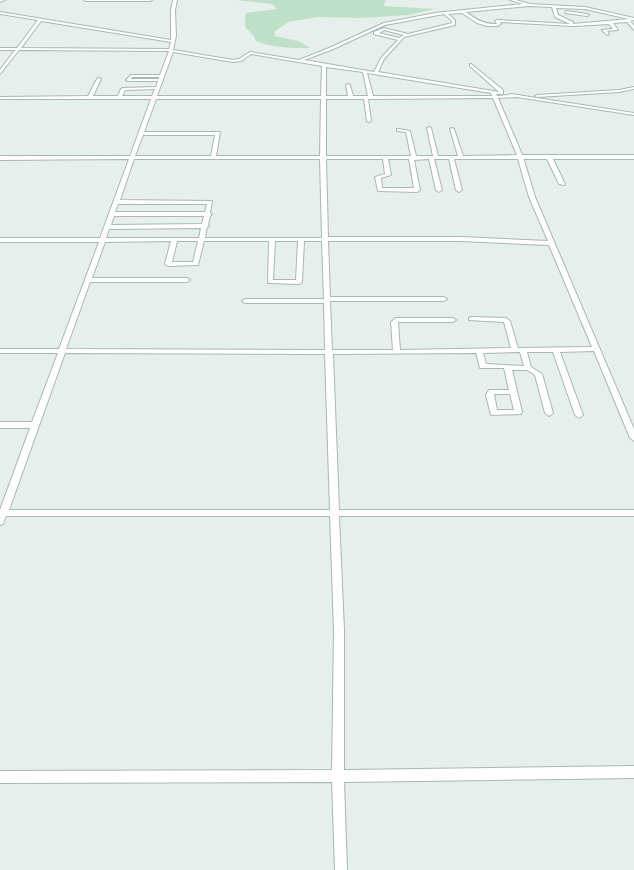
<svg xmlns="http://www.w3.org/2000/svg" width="634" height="870" viewBox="0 0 634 870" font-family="Montserrat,sans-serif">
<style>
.green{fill:#bfe0c8}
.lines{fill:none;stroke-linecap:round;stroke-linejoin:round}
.street-casing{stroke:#a8b8b2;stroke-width:2}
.secondary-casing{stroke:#a4bbb3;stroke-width:2}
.street{fill:#fff;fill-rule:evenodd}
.secondary{fill:#fff;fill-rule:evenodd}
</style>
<rect width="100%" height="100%" fill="#e6efeb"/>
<path class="green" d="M 237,0 L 386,0 L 383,6 L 435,9 L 408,15 L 361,18 L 317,17 L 288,22 L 274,32 L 275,36 L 298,41 L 311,48 C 292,48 273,48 256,41 L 254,36 L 245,27 L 246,13 L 277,9 L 272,4 Z"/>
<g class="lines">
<g class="street-casing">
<g id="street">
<path d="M 0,0 L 5,0 L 0,2 Z"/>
<path d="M 84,0 L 152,0 L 150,1 L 86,1 Z"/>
<path d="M 173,0 L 177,0 L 175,10 L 176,36 L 173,50 L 233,60 L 239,59 L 250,52 L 299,60 L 329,48 L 384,23 L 435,13 L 523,4 L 510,0 L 516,0 L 529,4 L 585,7 L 634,18 L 634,20 L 630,21 L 634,26 L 634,30 L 627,22 L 613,23 L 618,30 L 607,31 L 609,34 L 607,35 L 602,30 L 613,29 L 609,24 L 574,26 L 500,22 L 501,24 L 497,26 L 487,26 L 477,23 L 462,13 L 448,14 L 455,20 L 455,25 L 404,37 L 384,59 L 378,72 L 499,92 L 470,66 L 470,64 L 471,64 L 503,90 L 503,94 L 496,94 L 497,96 L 509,95 L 511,94 L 634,113 L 634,115 L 517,97 L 498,98 L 523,157 L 535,197 L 634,429 L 634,441 L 630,438 L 594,351 L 560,352 L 583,415 L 579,418 L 575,415 L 553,352 L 527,352 L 531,367 L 542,374 L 553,413 L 549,416 L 545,413 L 535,375 L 527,370 L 512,370 L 522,412 L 521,414 L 491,415 L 486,395 L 489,390 L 509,390 L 504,368 L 480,368 L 476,353 L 333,354 L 339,510 L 634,510 L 634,516 L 339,516 L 344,630 L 344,770 L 634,766 L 634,778 L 344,782 L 347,870 L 335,870 L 332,782 L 0,783 L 0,771 L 332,770 L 334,630 L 330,516 L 6,516 L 3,524 L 0,525 L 0,510 L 30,428 L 0,428 L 0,422 L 32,422 L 58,353 L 0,353 L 0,349 L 59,349 L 99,242 L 0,242 L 0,238 L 100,238 L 129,159 L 0,160 L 0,156 L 130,156 L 151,99 L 0,99 L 0,97 L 88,96 L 97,79 L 99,78 L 101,79 L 93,96 L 118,96 L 121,89 L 123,88 L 156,87 L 158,81 L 128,81 L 126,80 L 131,75 L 160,75 L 169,51 L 19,50 L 0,74 L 0,70 L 15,50 L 0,50 L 0,48 L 17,48 L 38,20 L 0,14 L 0,12 L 171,40 L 171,10 ZM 529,6 L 552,7 L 555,17 L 570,24 L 497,20 L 495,21 L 497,24 C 485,25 475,19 466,12 ZM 556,8 L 585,9 L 629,19 L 573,24 L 573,22 L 558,15 ZM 444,14 L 451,20 L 452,23 L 408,34 L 384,28 L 374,32 L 374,34 L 398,40 L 381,58 L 374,72 L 304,60 L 331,50 L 385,25 ZM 41,21 L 171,42 L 169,49 L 21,48 ZM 384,30 L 404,35 L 399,38 L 379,33 ZM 173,52 L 233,62 L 241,61 L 251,54 L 322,66 L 321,96 L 157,96 ZM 326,67 L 363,72 L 368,96 L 353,96 L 350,85 L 348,84 L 346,85 L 348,96 L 326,96 ZM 367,73 L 491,93 L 492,96 L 373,96 ZM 132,77 L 159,77 L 159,79 L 131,79 ZM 155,89 L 152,96 L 122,96 L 125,90 ZM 493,98 L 517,155 L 463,156 L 454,129 L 452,128 L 450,129 L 458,156 L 438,156 L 431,128 L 429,127 L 427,128 L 433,156 L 416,156 L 410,131 L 399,129 L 397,129 L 397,131 L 406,132 L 411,156 L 326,156 L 326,99 L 364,99 L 367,121 L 369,122 L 371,121 L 368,99 ZM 156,99 L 321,99 L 320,156 L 216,156 L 220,132 L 144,132 ZM 143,135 L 215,135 L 211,156 L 135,156 ZM 134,159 L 320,159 L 322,238 L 205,238 L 207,227 L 209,226 L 208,225 L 210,216 L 212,214 L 210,213 L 212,201 L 120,200 ZM 326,159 L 383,159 L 385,174 L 375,177 L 378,191 L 417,192 L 420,190 L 414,160 L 429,159 L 436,190 L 439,192 L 442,190 L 434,159 L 449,159 L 456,190 L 459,192 L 462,190 L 454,159 L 518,159 L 529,197 L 548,241 L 461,237 L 328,237 ZM 388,159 L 409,159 L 414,188 L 382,188 L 381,178 L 391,175 ZM 118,204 L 207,204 L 205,212 L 115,212 ZM 114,216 L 204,216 L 202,224 L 111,225 ZM 201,228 L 199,238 L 106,238 L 109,229 ZM 171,241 L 165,264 L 168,266 L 198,265 L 204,241 L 269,241 L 268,283 L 299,284 L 302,282 L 304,241 L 322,241 L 324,299 L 245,299 L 242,301 L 245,303 L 324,303 L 325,350 L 66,349 L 90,282 L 187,282 L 190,280 L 187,278 L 92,278 L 105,242 ZM 177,241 L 198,241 L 193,262 L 172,262 ZM 275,241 L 298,241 L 296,280 L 273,280 ZM 328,241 L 461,241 L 549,245 L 592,347 L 518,348 L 510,321 L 506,318 L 471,317 L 469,318 L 469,320 L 504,322 L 511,348 L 400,350 L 398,322 L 453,322 L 456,320 L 453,318 L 396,318 L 391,322 L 393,350 L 332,350 L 330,301 L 444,301 L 447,299 L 444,297 L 330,297 ZM 520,352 L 524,366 L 486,364 L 483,353 ZM 65,353 L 325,354 L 330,510 L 9,510 ZM 494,394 L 510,394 L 514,410 L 497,410 Z"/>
<path d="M 566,11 L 587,14 L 589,15 L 587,16 L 565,13 Z"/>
<path d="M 634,87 L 634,89 L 619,92 L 537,97 L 535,96 L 537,95 L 619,90 Z"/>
<path d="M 547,156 L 552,157 L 565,184 L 564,185 L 559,184 L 546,157 Z"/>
</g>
</g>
<g class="secondary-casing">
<rect id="secondary" x="517" y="155" width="117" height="4"/>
</g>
<use href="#street" class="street"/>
<use href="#secondary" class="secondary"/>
</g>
</svg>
